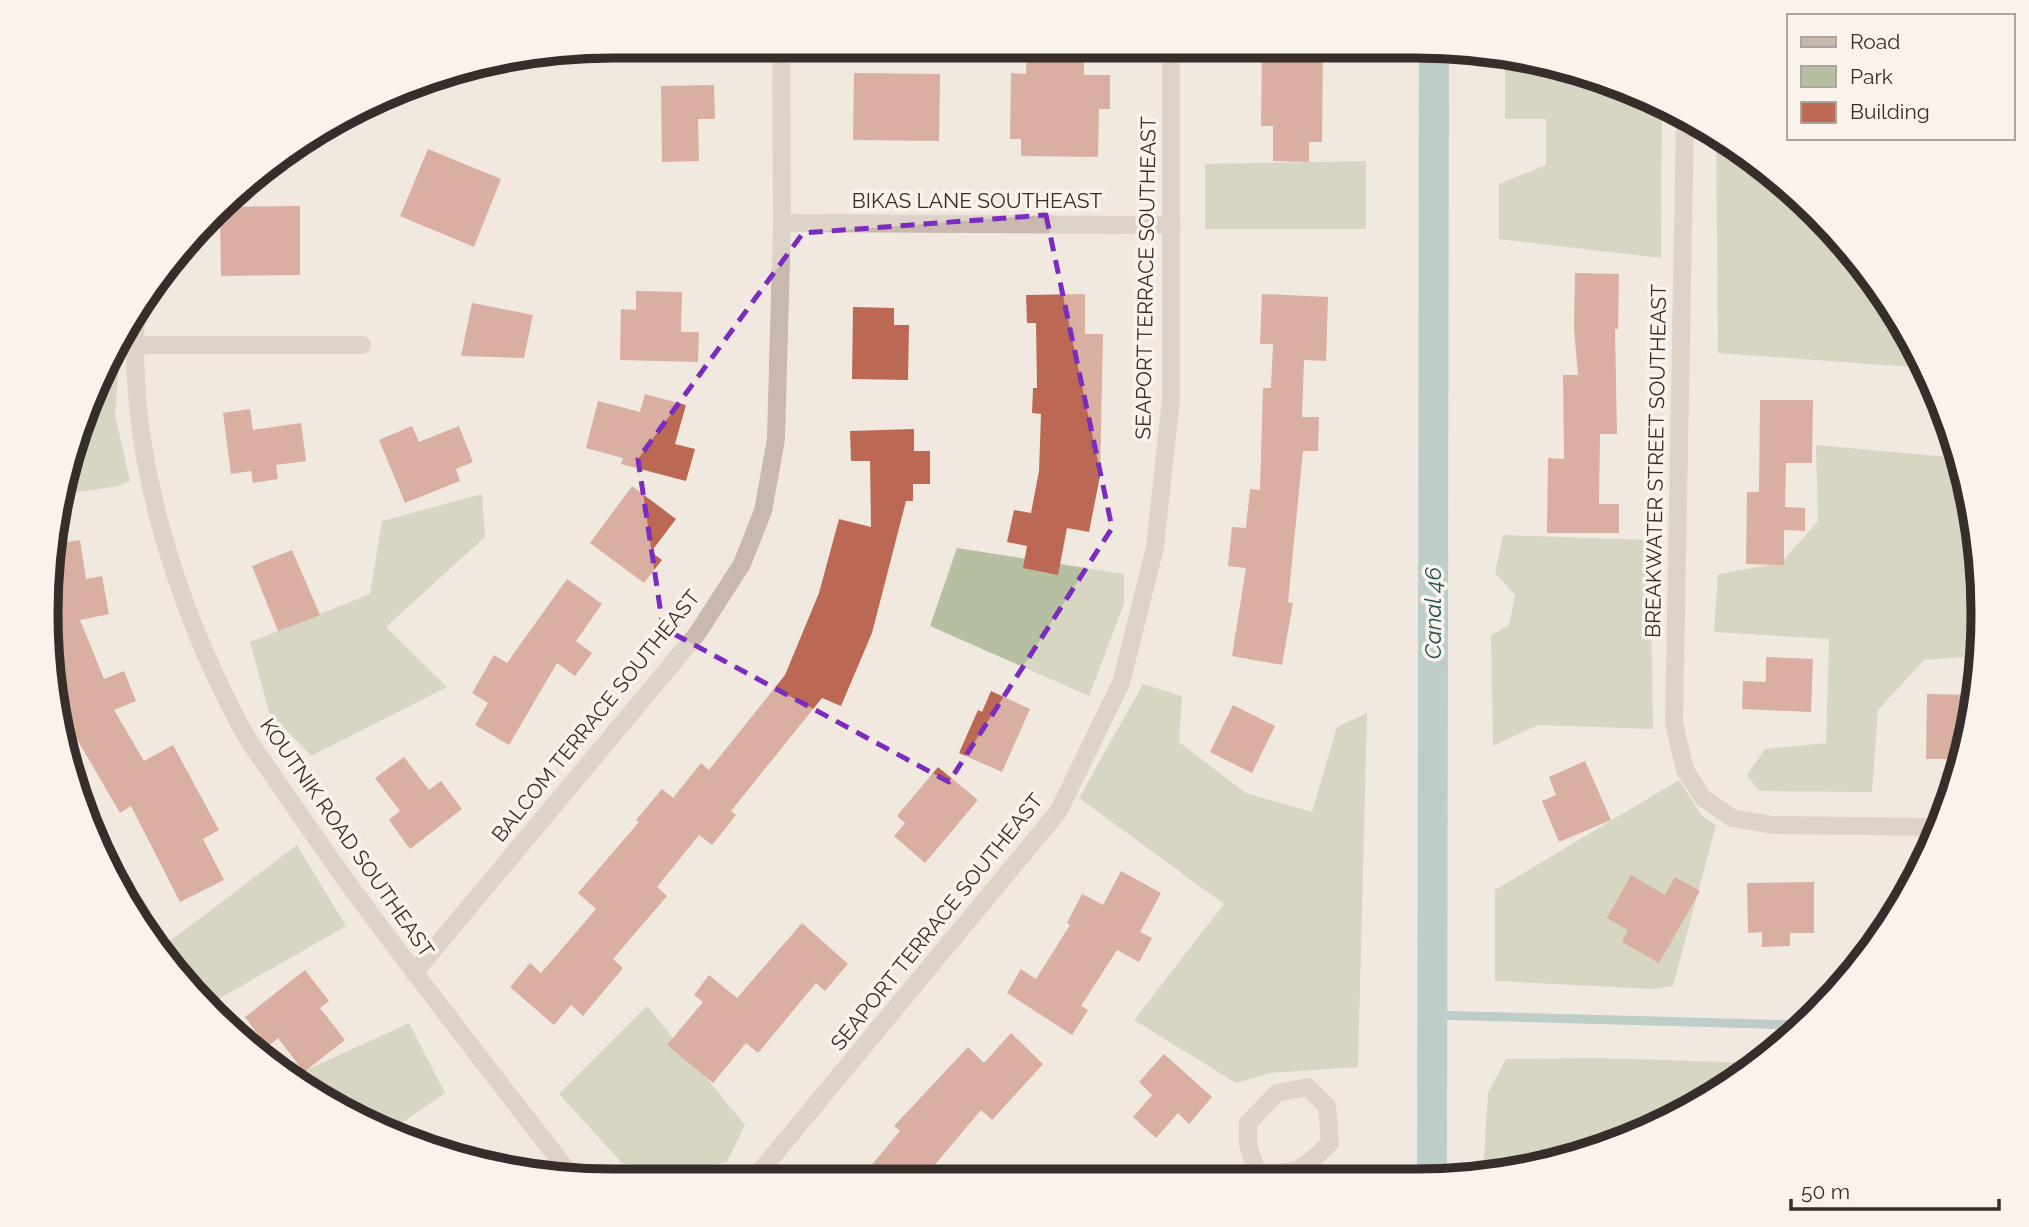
<svg xmlns="http://www.w3.org/2000/svg" width="2029" height="1227" viewBox="0 0 2029 1227" font-family="Raleway,sans-serif">
<style>
.green{fill:#b6bfa1}
.lines{fill:none;stroke-linecap:round;stroke-linejoin:round}
.stream{stroke:#82abac;stroke-width:9}
.canal{stroke:#82abac;stroke-width:30}
.building{fill:#bb6954}
.street{stroke:#c8b8ad;stroke-width:18}
.marked{fill:none;stroke:#7b2cbf;stroke-width:5;stroke-dasharray:14 9;stroke-linejoin:round}
.labels{text-anchor:middle;stroke-width:7;stroke-linejoin:round;paint-order:stroke}
.street-label{font-size:21px;fill:#372e2b;stroke:#f9f3ec}
.water-label{font-size:23px;font-style:italic;fill:#245455;stroke:#f9f3ec}
.rim{fill:none;stroke:#372e2b;stroke-width:9}
</style>
<rect width="100%" height="100%" fill="#f1e9e0"/>
<g class="green">
<path d="M 1505,57 L 1598,76 L 1662,107 L 1661,258 L 1499,239 L 1499,184 L 1546,165 L 1546,119 L 1505,119 Z"/>
<path d="M 1716,134 L 1731,141 L 1817,212 L 1888,298 L 1925,368 L 1718,353 Z"/>
<path d="M 1366,161 L 1366,229 L 1205,229 L 1205,164 Z"/>
<path d="M 120,348 L 115,415 L 130,481 L 118,486 L 65,494 L 76,431 Z"/>
<path d="M 1816,445 L 1959,458 C 1978,522 1986,590 1979,656 L 1924,660 L 1878,710 L 1872,792 L 1759,791 L 1747,775 L 1765,749 L 1826,743 L 1829,639 L 1714,632 L 1718,574 L 1781,563 L 1818,521 Z"/>
<path d="M 482,494 L 485,537 L 386,627 L 447,687 L 311,756 L 269,712 L 250,642 L 370,594 L 382,521 Z"/>
<path d="M 1503,535 L 1650,540 L 1653,729 L 1538,725 L 1493,746 L 1491,635 L 1509,625 L 1515,595 L 1495,573 Z"/>
<path d="M 957,548 L 1124,574 L 1124,604 L 1089,696 L 930,626 Z"/>
<path d="M 1143,684 L 1182,696 L 1179,742 L 1246,793 L 1312,812 L 1337,727 L 1367,713 L 1358,1067 L 1270,1073 L 1236,1083 L 1134,1020 L 1224,904 L 1079,798 Z"/>
<path d="M 1679,780 L 1702,816 L 1716,825 L 1673,986 L 1652,989 L 1495,981 L 1495,890 Z"/>
<path d="M 297,845 L 346,926 L 210,1004 L 163,959 L 158,950 Z"/>
<path d="M 647,1006 L 745,1125 L 727,1162 L 671,1176 L 622,1163 L 559,1094 Z"/>
<path d="M 409,1023 L 445,1093 L 390,1131 L 298,1086 L 289,1078 Z"/>
<path d="M 1598,1058 L 1759,1063 L 1700,1105 L 1598,1151 L 1483,1174 L 1488,1093 L 1506,1059 Z"/>
</g>
<g class="lines">
<path class="stream" d="M 1432,1015 L 1803,1025"/>
<path class="canal" d="M 1432,1180 L 1434,47"/>
</g>
<g class="building">
<path d="M 1027,46 L 1084,46 L 1084,75 L 1110,75 L 1110,109 L 1099,109 L 1098,157 L 1021,156 L 1021,139 L 1010,139 L 1011,73 L 1026,74 Z"/>
<path d="M 1262,46 L 1323,47 L 1322,142 L 1309,142 L 1309,162 L 1273,161 L 1273,126 L 1261,126 Z"/>
<path d="M 854,73 L 940,74 L 939,141 L 853,140 Z"/>
<path d="M 714,85 L 715,119 L 698,119 L 699,161 L 662,162 L 661,86 Z"/>
<path d="M 428,149 L 501,179 L 474,247 L 400,216 Z"/>
<path d="M 300,206 L 300,275 L 221,276 L 220,210 L 224,207 Z"/>
<path d="M 1575,273 L 1619,274 L 1618,329 L 1615,329 L 1617,434 L 1600,434 L 1599,504 L 1619,504 L 1619,533 L 1547,533 L 1548,458 L 1564,459 L 1563,375 L 1578,375 L 1574,328 Z"/>
<path d="M 636,291 L 682,292 L 681,332 L 699,332 L 698,362 L 620,360 L 621,309 L 636,310 Z"/>
<path d="M 1085,294 L 1085,334 L 1103,334 L 1100,476 L 1089,532 L 1067,528 L 1058,575 L 1023,568 L 1027,546 L 1007,542 L 1014,510 L 1031,513 L 1039,471 L 1041,414 L 1032,413 L 1033,388 L 1037,388 L 1036,323 L 1027,323 L 1026,295 Z"/>
<path d="M 1262,294 L 1328,297 L 1326,361 L 1304,360 L 1302,417 L 1319,417 L 1318,451 L 1303,451 L 1288,602 L 1293,603 L 1282,665 L 1232,656 L 1246,568 L 1228,566 L 1232,527 L 1246,528 L 1250,489 L 1260,490 L 1263,388 L 1271,388 L 1273,344 L 1260,344 Z"/>
<path d="M 472,303 L 533,315 L 524,358 L 461,356 Z"/>
<path d="M 853,307 L 894,308 L 894,325 L 909,325 L 908,380 L 852,379 Z"/>
<path d="M 645,394 L 686,405 L 675,444 L 695,449 L 686,481 L 621,464 L 623,458 L 586,448 L 598,401 L 640,412 Z"/>
<path d="M 1760,400 L 1813,400 L 1812,463 L 1786,463 L 1785,507 L 1805,508 L 1805,531 L 1784,530 L 1784,565 L 1746,564 L 1747,492 L 1759,492 Z"/>
<path d="M 250,409 L 253,430 L 301,423 L 306,461 L 276,465 L 278,479 L 253,483 L 251,471 L 231,474 L 223,413 Z"/>
<path d="M 412,426 L 419,442 L 459,426 L 473,462 L 456,469 L 460,481 L 405,503 L 379,440 Z"/>
<path d="M 914,429 L 914,451 L 930,451 L 930,484 L 913,484 L 913,501 L 906,501 L 872,633 L 841,706 L 822,698 L 731,811 L 736,815 L 712,845 L 699,835 L 657,887 L 667,896 L 613,959 L 623,968 L 583,1016 L 571,1005 L 554,1025 L 510,987 L 530,963 L 541,973 L 596,909 L 578,893 L 639,822 L 636,820 L 662,789 L 673,798 L 701,763 L 709,770 L 785,675 L 819,593 L 839,519 L 871,527 L 870,461 L 851,461 L 850,431 Z"/>
<path d="M 632,486 L 676,519 L 651,552 L 662,560 L 644,583 L 590,543 Z"/>
<path d="M 80,540 L 86,579 L 102,576 L 109,614 L 80,620 L 104,679 L 124,671 L 136,701 L 114,710 L 144,761 L 173,745 L 219,830 L 203,839 L 224,880 L 180,902 L 131,806 L 120,813 L 70,727 L 65,729 L 46,613 L 57,544 Z"/>
<path d="M 292,550 L 320,615 L 278,631 L 252,566 Z"/>
<path d="M 567,579 L 602,604 L 576,641 L 592,653 L 575,676 L 557,663 L 509,745 L 475,725 L 488,703 L 472,693 L 494,655 L 507,663 Z"/>
<path d="M 1766,657 L 1813,659 L 1811,712 L 1742,709 L 1743,681 L 1766,682 Z"/>
<path d="M 991,691 L 1030,709 L 1002,772 L 959,753 L 978,710 L 982,712 Z"/>
<path d="M 1927,694 L 1975,695 L 1972,725 L 1962,759 L 1926,759 Z"/>
<path d="M 1233,705 L 1275,726 L 1252,773 L 1210,752 Z"/>
<path d="M 404,757 L 429,790 L 441,781 L 462,809 L 410,849 L 389,820 L 400,811 L 375,778 Z"/>
<path d="M 1585,761 L 1611,820 L 1559,842 L 1542,801 L 1556,795 L 1549,777 Z"/>
<path d="M 938,767 L 978,800 L 925,863 L 894,836 L 905,823 L 897,816 Z"/>
<path d="M 1121,871 L 1161,893 L 1140,932 L 1152,938 L 1139,962 L 1117,950 L 1081,1006 L 1088,1010 L 1072,1035 L 1007,993 L 1021,969 L 1036,979 L 1070,925 L 1067,923 L 1082,894 L 1103,905 Z"/>
<path d="M 1631,875 L 1665,895 L 1675,877 L 1700,891 L 1659,963 L 1622,942 L 1628,930 L 1607,918 Z"/>
<path d="M 1814,882 L 1814,933 L 1790,933 L 1790,946 L 1762,947 L 1762,932 L 1748,933 L 1747,883 Z"/>
<path d="M 802,923 L 848,964 L 825,991 L 816,983 L 758,1053 L 746,1043 L 713,1083 L 667,1045 L 703,1002 L 694,995 L 709,975 L 737,998 Z"/>
<path d="M 305,970 L 329,1001 L 320,1008 L 345,1040 L 304,1072 L 278,1038 L 267,1047 L 245,1017 Z"/>
<path d="M 1011,1033 L 1043,1064 L 992,1120 L 981,1110 L 922,1180 L 859,1180 L 900,1131 L 894,1126 L 968,1047 L 984,1063 Z"/>
<path d="M 1164,1054 L 1212,1097 L 1189,1124 L 1178,1113 L 1156,1138 L 1133,1117 L 1152,1095 L 1139,1082 Z"/>
</g>
<g class="lines">
<g class="street">
<path d="M 1685,118 L 1674,723 L 1685,770 L 1703,798 L 1732,818 L 1772,825 L 1942,827"/>
<path d="M 782,223 L 1172,225"/>
<path d="M 136,319 C 128,456 177,608 242,729 C 251,746 263,761 274,777 C 300,815 326,853 353,890 C 425,988 500,1084 575,1180"/>
<path d="M 134,345 L 362,345"/>
<path d="M 414,973 L 697,634 L 742,564 L 763,511 L 776,439 L 782,223 L 781,46"/>
<path d="M 1307,1087 L 1327,1106 L 1330,1143 C 1301,1171 1298,1175 1257,1172 L 1248,1145 L 1248,1123 L 1277,1093 Z"/>
<path d="M 753,1180 L 1058,812 L 1121,683 L 1155,547 L 1171,399 L 1171,46"/>
</g>
</g>
<path d="M0 0H2029V1227H0ZM 1046,215 L 1112,528 L 949,782 L 663,628 L 638,459 L 803,233 Z" fill="#f1e9e0" fill-opacity=".55" fill-rule="evenodd"/>
<path class="marked" d="M 1046,215 L 1112,528 L 949,782 L 663,628 L 638,459 L 803,233 Z"/>
<g class="labels">
<g class="street-label">
<text x="977" y="208">BIKAS LANE SOUTHEAST</text>
<text transform="translate(1146 278) rotate(-89)" y="7">SEAPORT TERRACE SOUTHEAST</text>
<text transform="translate(1656 461) rotate(-89)" y="7">BREAKWATER STREET SOUTHEAST</text>
<text transform="translate(596 716) rotate(-51)" y="7">BALCOM TERRACE SOUTHEAST</text>
<text transform="translate(347 838) rotate(55)" y="7">KOUTNIK ROAD SOUTHEAST</text>
<text transform="translate(937 922) rotate(-51)" y="7">SEAPORT TERRACE SOUTHEAST</text>
</g>
<g class="water-label">
<text transform="translate(1433 613) rotate(-90)" y="8">Canal 46</text>
</g>
</g>
<path d="M0 0H2029V1227H0ZM613 58H1416A555 555 0 0 1 1971 613V614A555 555 0 0 1 1416 1169H613A555 555 0 0 1 58 614V613A555 555 0 0 1 613 58Z" fill="#f9f3ec" fill-rule="evenodd"/>
<path class="rim" d="M613 58H1416A555 555 0 0 1 1971 613V614A555 555 0 0 1 1416 1169H613A555 555 0 0 1 58 614V613A555 555 0 0 1 613 58Z"/>
<rect x="1787" y="14" width="228" height="126" fill="#f9f3ec" stroke="#aba49f" stroke-width="2"/>
<rect x="1801" y="37" width="35" height="10" fill="#c8b8ad" stroke="#aba49f" stroke-width="2"/>
<text x="1850" y="49" font-size="21" fill="#372e2b">Road</text>
<rect x="1801" y="66" width="35" height="21" fill="#b6bfa1" stroke="#aba49f" stroke-width="2"/>
<text x="1850" y="84" font-size="21" fill="#372e2b">Park</text>
<rect x="1801" y="102" width="35" height="21" fill="#bb6954" stroke="#aba49f" stroke-width="2"/>
<text x="1850" y="119" font-size="21" fill="#372e2b">Building</text>
<path d="M1791 1199v10h208v-10" fill="none" stroke="#372e2b" stroke-width="3.5"/>
<text x="1801" y="1199" font-size="21" fill="#372e2b" stroke="#f9f3ec" stroke-width="5" paint-order="stroke">50 m</text>
</svg>
